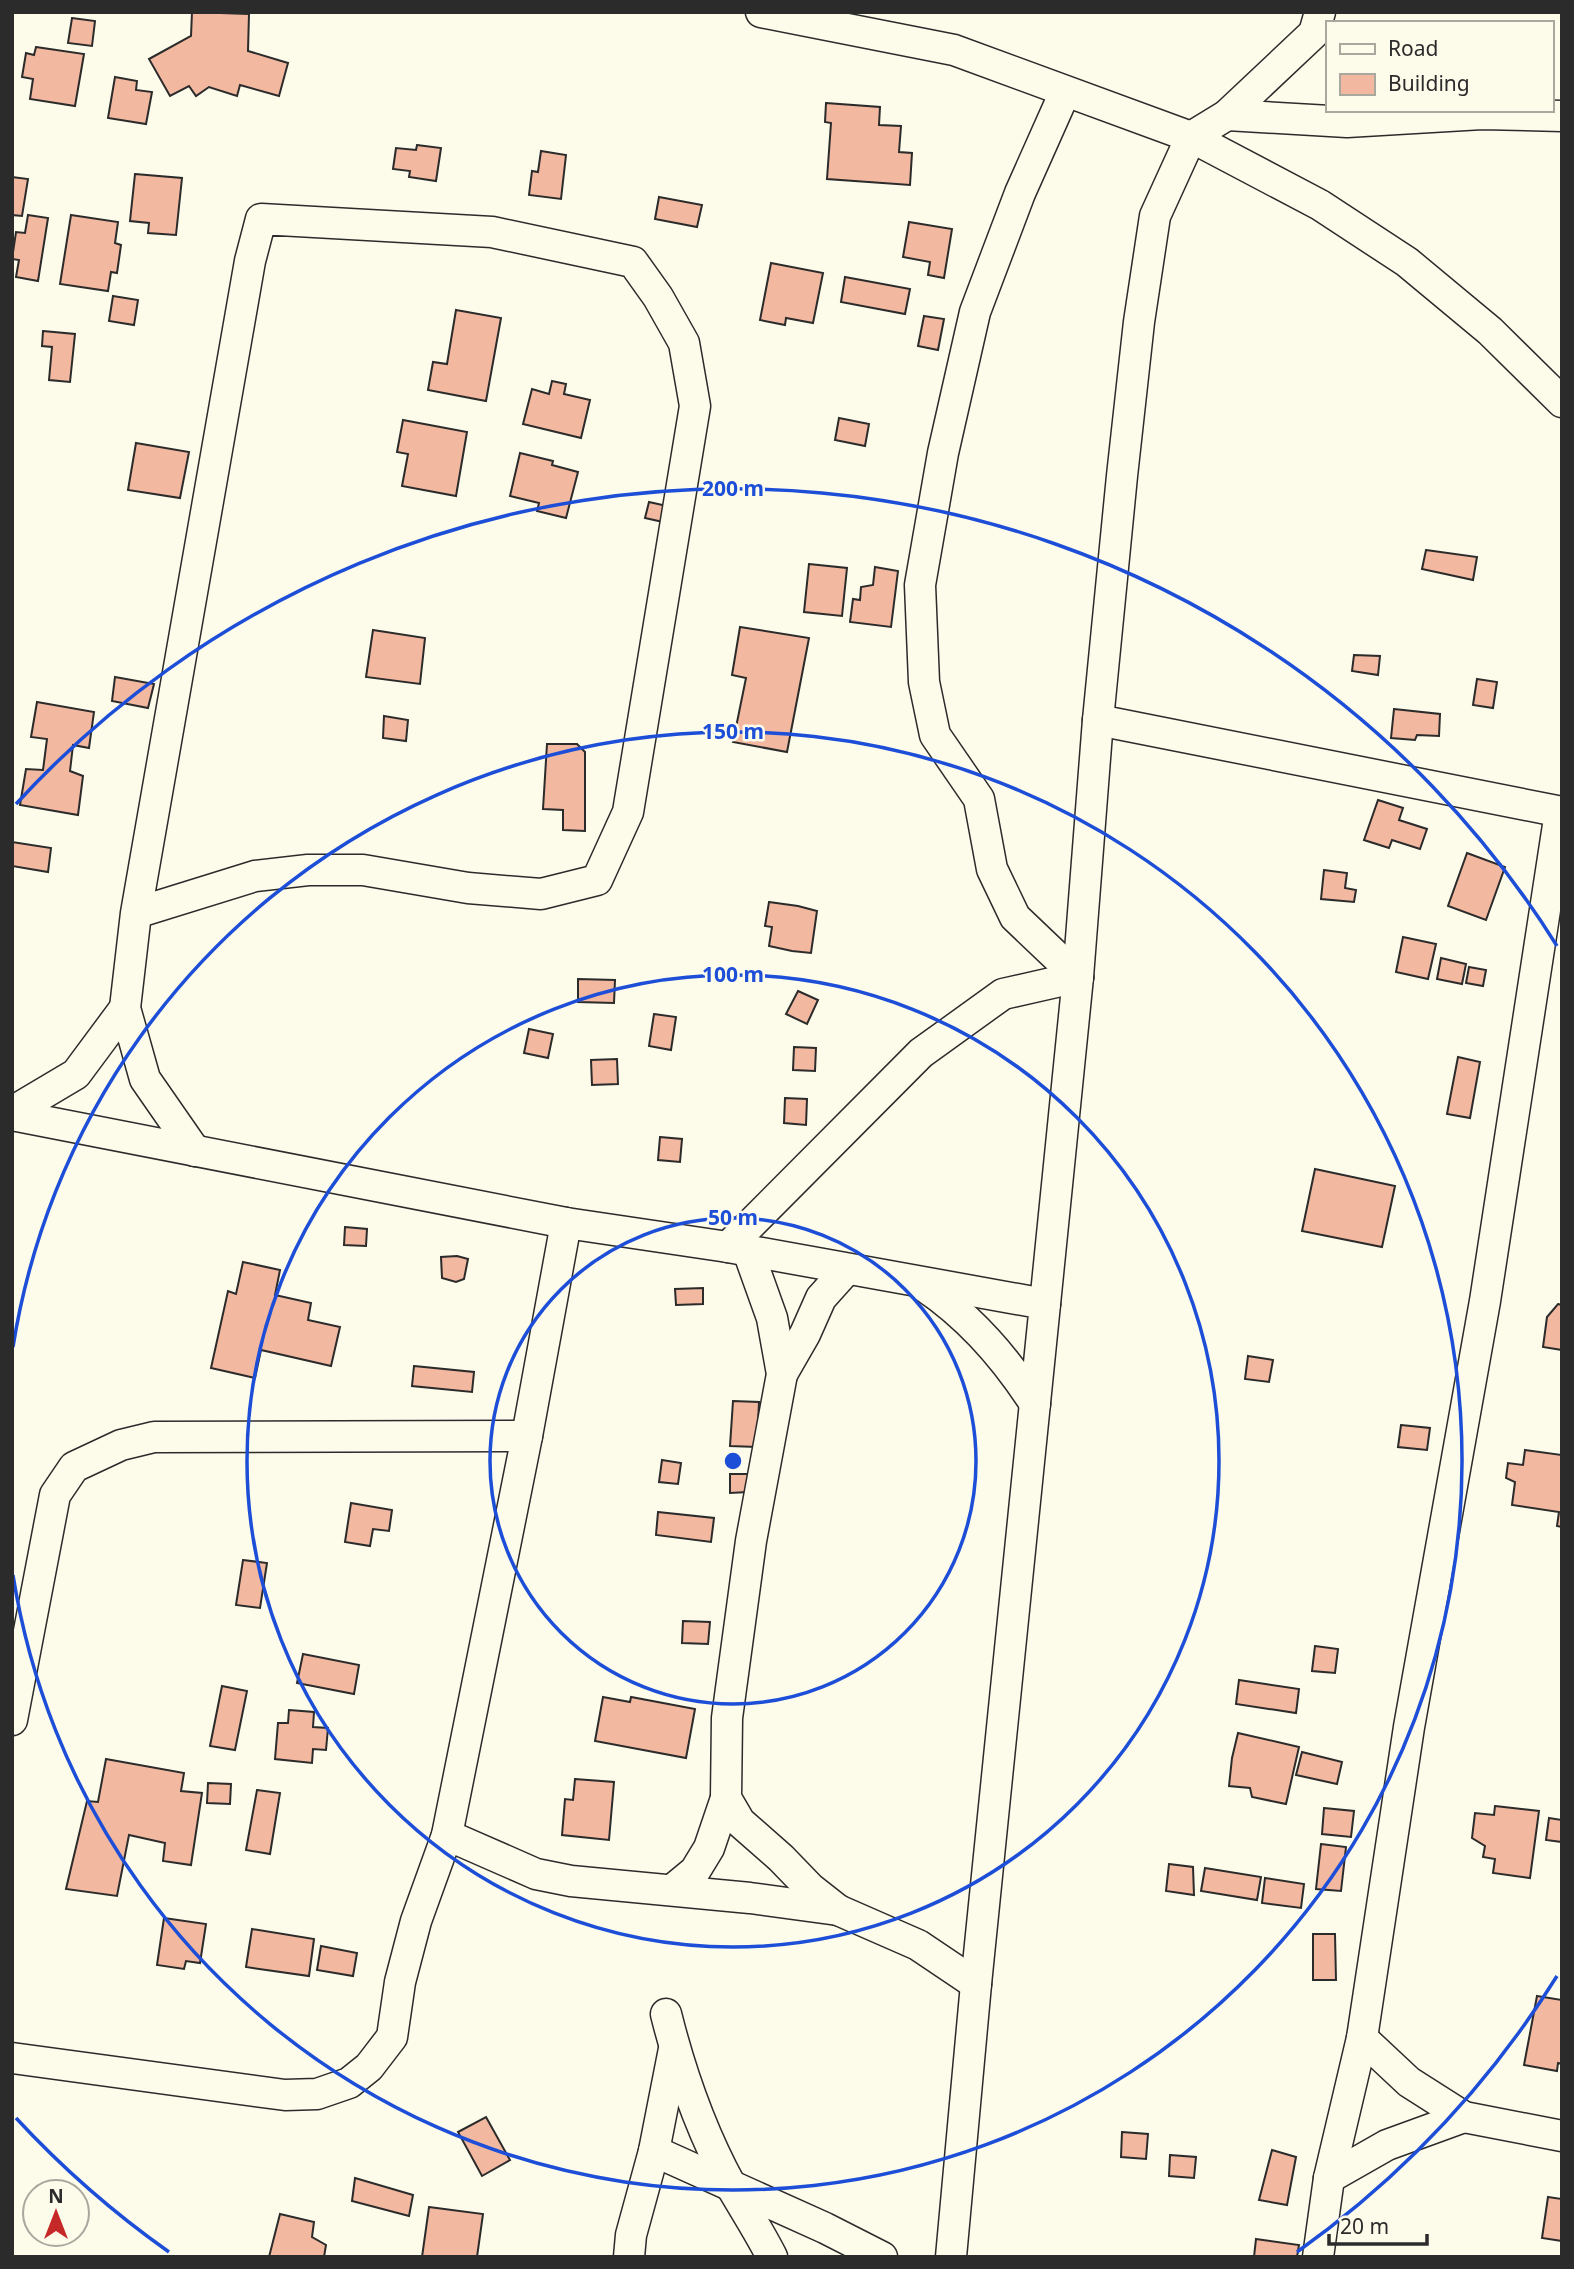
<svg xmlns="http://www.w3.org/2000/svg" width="1574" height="2269" viewBox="0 0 1574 2269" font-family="'Noto Sans',sans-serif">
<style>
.building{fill:#f2b8a0;stroke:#2b2b2b;stroke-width:2}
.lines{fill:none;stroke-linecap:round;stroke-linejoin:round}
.street-casing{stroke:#2b2b2b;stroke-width:33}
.street{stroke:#fdfbea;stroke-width:30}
.ring{fill:none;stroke:#1d4ed8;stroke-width:3.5}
.centre{fill:#1d4ed8;stroke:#fdfbea;stroke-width:3.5}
.ring-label{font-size:21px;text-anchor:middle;font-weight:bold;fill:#1d4ed8;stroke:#fdfbea;stroke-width:5;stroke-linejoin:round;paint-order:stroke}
</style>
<rect width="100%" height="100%" fill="#fdfbea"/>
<g class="building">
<path d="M 192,12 L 249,14 L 248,51 L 288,63 L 279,96 L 240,85 L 237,96 L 209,87 L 196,96 L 189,86 L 170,96 L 149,59 L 191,36 Z"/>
<path d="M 72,18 L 95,21 L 92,46 L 68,43 Z"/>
<path d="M 36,47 L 84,54 L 75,106 L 30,99 L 33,79 L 22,77 L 26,53 L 34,55 Z"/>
<path d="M 115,77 L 137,81 L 136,90 L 152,92 L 146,124 L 108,118 Z"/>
<path d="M 826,103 L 880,107 L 879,125 L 901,126 L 899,152 L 912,153 L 910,185 L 827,179 L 831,123 L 825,122 Z"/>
<path d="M 417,145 L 441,148 L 436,181 L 409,177 L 410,171 L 393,169 L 396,148 L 416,150 Z"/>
<path d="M 541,151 L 566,155 L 561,199 L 529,195 L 532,171 L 538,172 Z"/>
<path d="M 135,174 L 182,178 L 176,235 L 148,233 L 149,223 L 130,221 Z"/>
<path d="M 12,177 L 28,179 L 22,216 L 12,215 Z"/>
<path d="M 659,197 L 702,205 L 697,227 L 655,219 Z"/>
<path d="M 28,215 L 48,218 L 38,281 L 16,277 L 19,260 L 12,259 L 16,232 L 25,233 Z"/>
<path d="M 71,215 L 118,222 L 115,243 L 121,245 L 117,273 L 111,272 L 108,291 L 60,284 Z"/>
<path d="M 909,222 L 952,229 L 944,278 L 928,275 L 930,262 L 903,257 Z"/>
<path d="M 771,263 L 823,273 L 813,323 L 786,318 L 785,325 L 760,320 Z"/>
<path d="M 845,277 L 910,289 L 905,314 L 841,302 Z"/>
<path d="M 113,296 L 138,300 L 134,325 L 109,321 Z"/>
<path d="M 456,310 L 501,318 L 486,401 L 428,390 L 433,362 L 447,364 Z"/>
<path d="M 924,316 L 944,319 L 938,350 L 918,346 Z"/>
<path d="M 43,331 L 75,334 L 70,382 L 49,380 L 52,347 L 42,346 Z"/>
<path d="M 552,381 L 566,384 L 564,394 L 590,400 L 581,438 L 523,424 L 532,389 L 549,394 Z"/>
<path d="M 839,418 L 869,424 L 865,446 L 835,440 Z"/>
<path d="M 403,420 L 467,432 L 456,496 L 402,486 L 408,454 L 397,452 Z"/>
<path d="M 136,443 L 189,452 L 180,498 L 128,490 Z"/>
<path d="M 520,453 L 553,461 L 552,465 L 578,472 L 566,518 L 537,511 L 539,503 L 510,496 Z"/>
<path d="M 649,502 L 667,506 L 663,522 L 645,518 Z"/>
<path d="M 1426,550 L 1477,557 L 1473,580 L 1422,569 Z"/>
<path d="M 809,564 L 847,568 L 842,616 L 804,612 Z"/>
<path d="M 875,567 L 898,571 L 891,627 L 850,622 L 853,599 L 860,600 L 861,587 L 873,585 Z"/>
<path d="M 740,627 L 809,638 L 787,752 L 733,742 L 746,678 L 732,675 Z"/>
<path d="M 373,630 L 425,638 L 420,684 L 366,677 Z"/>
<path d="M 1354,655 L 1380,656 L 1378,675 L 1352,671 Z"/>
<path d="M 115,677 L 154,684 L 148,708 L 112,701 Z"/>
<path d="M 1477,679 L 1497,682 L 1493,708 L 1473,705 Z"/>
<path d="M 37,702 L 94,712 L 89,748 L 73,745 L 70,771 L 83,776 L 78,815 L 20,805 L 26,769 L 43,770 L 47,739 L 31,737 Z"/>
<path d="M 1394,709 L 1440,714 L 1439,736 L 1417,735 L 1415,740 L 1391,738 Z"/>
<path d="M 384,716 L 408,720 L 406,741 L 383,738 Z"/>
<path d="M 547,744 L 577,744 L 585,752 L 585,831 L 563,830 L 563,810 L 543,809 Z"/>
<path d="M 1378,800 L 1403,808 L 1399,820 L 1427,829 L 1420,849 L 1392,840 L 1389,848 L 1364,840 Z"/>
<path d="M 12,842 L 51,848 L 48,872 L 12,866 Z"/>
<path d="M 1467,853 L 1505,867 L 1486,920 L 1448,906 Z"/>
<path d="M 1324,870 L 1347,873 L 1345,888 L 1356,890 L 1354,902 L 1321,899 Z"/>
<path d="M 769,902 L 798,906 L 817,911 L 811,953 L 792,951 L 769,946 L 772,927 L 765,926 Z"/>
<path d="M 1403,937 L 1436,944 L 1428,979 L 1396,972 Z"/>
<path d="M 1441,958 L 1466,964 L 1462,984 L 1437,979 Z"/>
<path d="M 1469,967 L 1486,970 L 1483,986 L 1466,983 Z"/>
<path d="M 578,979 L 615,980 L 614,1003 L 578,1002 Z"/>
<path d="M 798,991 L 818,1000 L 807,1024 L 786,1014 Z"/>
<path d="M 654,1014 L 676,1017 L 671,1050 L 649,1046 Z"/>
<path d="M 529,1029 L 553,1034 L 548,1058 L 524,1053 Z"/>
<path d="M 794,1047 L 816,1048 L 815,1071 L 793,1070 Z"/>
<path d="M 1458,1057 L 1480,1062 L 1470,1118 L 1447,1114 Z"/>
<path d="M 617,1059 L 618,1084 L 592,1085 L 591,1060 Z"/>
<path d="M 785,1098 L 807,1099 L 806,1125 L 784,1123 Z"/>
<path d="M 660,1137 L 682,1139 L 680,1162 L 658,1160 Z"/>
<path d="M 1315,1169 L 1395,1186 L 1382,1247 L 1302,1231 Z"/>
<path d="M 345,1227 L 367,1229 L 366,1246 L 344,1245 Z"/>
<path d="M 457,1256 L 468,1259 L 464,1279 L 456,1282 L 442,1278 L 441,1257 Z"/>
<path d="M 243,1262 L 280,1270 L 275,1295 L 311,1303 L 308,1320 L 340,1327 L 331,1366 L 261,1350 L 255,1378 L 211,1368 L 228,1291 L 236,1294 Z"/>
<path d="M 703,1288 L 703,1304 L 676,1305 L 675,1289 Z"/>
<path d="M 1558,1304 L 1562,1305 L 1562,1350 L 1543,1347 L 1547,1317 Z"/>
<path d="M 1248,1356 L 1273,1360 L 1269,1382 L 1245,1379 Z"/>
<path d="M 414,1366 L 474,1372 L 472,1392 L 412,1386 Z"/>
<path d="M 733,1401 L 759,1402 L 757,1447 L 730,1446 Z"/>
<path d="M 1401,1425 L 1430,1428 L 1427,1450 L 1398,1447 Z"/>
<path d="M 1525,1450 L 1562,1455 L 1562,1527 L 1557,1526 L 1559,1512 L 1512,1505 L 1515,1482 L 1506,1478 L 1508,1463 L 1523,1465 Z"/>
<path d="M 662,1460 L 681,1463 L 678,1484 L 659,1482 Z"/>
<path d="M 730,1474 L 748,1474 L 748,1492 L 730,1493 Z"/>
<path d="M 351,1503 L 392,1510 L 389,1531 L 373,1529 L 370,1546 L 345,1542 Z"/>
<path d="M 658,1512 L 714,1518 L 711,1542 L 656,1535 Z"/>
<path d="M 243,1560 L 267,1563 L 260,1608 L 236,1605 Z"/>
<path d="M 683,1621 L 710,1622 L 708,1644 L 682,1643 Z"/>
<path d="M 1315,1646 L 1338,1649 L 1335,1673 L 1312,1671 Z"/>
<path d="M 303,1654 L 359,1665 L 354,1694 L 297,1683 Z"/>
<path d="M 1239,1680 L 1299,1689 L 1296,1713 L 1236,1704 Z"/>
<path d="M 222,1686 L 247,1691 L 235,1750 L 210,1746 Z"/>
<path d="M 603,1697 L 630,1702 L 631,1697 L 695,1709 L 686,1758 L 595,1741 Z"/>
<path d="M 289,1710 L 314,1712 L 313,1727 L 328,1728 L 326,1750 L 313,1749 L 312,1763 L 275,1759 L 278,1723 L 288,1723 Z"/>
<path d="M 1238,1733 L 1299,1747 L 1286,1804 L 1252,1797 L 1250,1788 L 1229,1786 L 1232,1758 Z"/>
<path d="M 1302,1752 L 1342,1762 L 1337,1784 L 1296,1775 Z"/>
<path d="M 106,1759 L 184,1773 L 181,1791 L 202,1793 L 191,1865 L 163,1861 L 165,1843 L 129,1835 L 117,1896 L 66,1889 L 87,1801 L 98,1802 Z"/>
<path d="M 575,1779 L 614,1782 L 609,1840 L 562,1835 L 565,1799 L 573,1800 Z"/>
<path d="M 208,1783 L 231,1784 L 230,1804 L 207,1803 Z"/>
<path d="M 257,1790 L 280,1793 L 270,1854 L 246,1850 Z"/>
<path d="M 1495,1806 L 1539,1811 L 1530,1878 L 1493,1873 L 1495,1859 L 1483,1857 L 1485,1846 L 1472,1838 L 1475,1813 L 1494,1815 Z"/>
<path d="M 1324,1808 L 1354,1811 L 1351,1837 L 1322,1834 Z"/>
<path d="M 1549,1818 L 1562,1820 L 1562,1842 L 1546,1840 Z"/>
<path d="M 1321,1844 L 1346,1847 L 1341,1891 L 1316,1889 Z"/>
<path d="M 1169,1864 L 1193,1867 L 1194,1895 L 1166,1891 Z"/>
<path d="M 1205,1868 L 1261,1877 L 1257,1900 L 1201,1891 Z"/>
<path d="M 1265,1878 L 1304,1884 L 1301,1908 L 1262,1903 Z"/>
<path d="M 164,1918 L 206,1924 L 200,1963 L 186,1961 L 184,1969 L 157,1965 Z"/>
<path d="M 252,1929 L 314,1939 L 309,1976 L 246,1967 Z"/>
<path d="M 1313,1934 L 1335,1934 L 1336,1980 L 1313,1980 Z"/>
<path d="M 321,1946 L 357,1953 L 353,1976 L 317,1970 Z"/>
<path d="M 1537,1996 L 1562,2000 L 1562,2064 L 1558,2063 L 1557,2071 L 1524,2065 Z"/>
<path d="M 486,2117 L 510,2160 L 482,2176 L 458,2132 Z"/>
<path d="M 1122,2132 L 1148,2134 L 1146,2159 L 1121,2157 Z"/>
<path d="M 1272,2150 L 1296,2157 L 1287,2205 L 1259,2200 Z"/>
<path d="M 1170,2155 L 1196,2157 L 1194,2178 L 1169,2176 Z"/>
<path d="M 355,2178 L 413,2195 L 409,2216 L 352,2201 Z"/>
<path d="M 1548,2197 L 1562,2199 L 1562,2241 L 1542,2238 Z"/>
<path d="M 429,2207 L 483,2214 L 477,2257 L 422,2257 Z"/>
<path d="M 280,2214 L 314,2222 L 312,2237 L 326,2245 L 324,2257 L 269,2257 Z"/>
<path d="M 1256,2239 L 1299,2245 L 1297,2257 L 1254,2257 Z"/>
</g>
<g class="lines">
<g class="street-casing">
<g id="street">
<path d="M 761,12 L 954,50 L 1191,137 L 1320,205 L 1407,262 L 1490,331 L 1562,402"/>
<path d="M 1065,92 L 1020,193 L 975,312 L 943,453 L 920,585 L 924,682 L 935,735 L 979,799 L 992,869 L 1015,917 L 1078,977"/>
<path d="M 1227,115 L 1347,122 L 1482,114 L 1562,116"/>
<path d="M 1098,720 L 1562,812"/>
<path d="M 136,913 L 255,876 L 308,870 L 363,870 L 468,888 L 541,894 L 597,880 L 628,812 L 695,406 L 684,343 L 658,297 L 633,262 L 492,232 L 261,219 L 250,261 L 136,913 L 125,1008 L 145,1079 L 195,1151"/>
<path d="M 12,1112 L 76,1074 L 125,1008"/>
<path d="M 12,1115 L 566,1223 L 728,1247 L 1045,1304 L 976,1984 L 951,2257"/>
<path d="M 728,1247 L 921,1053 L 1003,994 L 1078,977"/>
<path d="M 748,1251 L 772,1318 L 782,1374 L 751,1541 L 727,1718 L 726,1798 L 740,1822 L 781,1858 L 810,1888 L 838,1910"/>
<path d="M 924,1286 C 970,1317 1005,1357 1035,1404"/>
<path d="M 1045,1304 L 1078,977 L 1098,720 L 1122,476 L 1139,322 L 1155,216 L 1191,137 L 1227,115 L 1314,33 L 1320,12"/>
<path d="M 782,1374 L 805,1334 L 821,1298 L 847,1269"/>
<path d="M 12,1720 L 55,1495 L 74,1467 L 121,1445 L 154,1437 L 527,1436"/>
<path d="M 447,1835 L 536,1874 L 571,1881 L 750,1898 L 838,1910 L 918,1945 L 976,1984"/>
<path d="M 672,1890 L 695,1871 L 709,1848 L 726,1798"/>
<path d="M 666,2014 C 681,2074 702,2133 731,2186 C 745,2210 760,2233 772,2257"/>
<path d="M 1362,2038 L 1409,2082 L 1464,2117 L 1562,2136"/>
<path d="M 12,2058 L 285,2095 L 317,2094 L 349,2083 L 369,2067 L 392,2037 L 400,1982 L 416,1921 L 447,1835 L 527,1436 L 566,1223"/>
<path d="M 654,2151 L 825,2228 L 882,2257"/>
<path d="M 1329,2178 L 1387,2145 L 1464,2117"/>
<path d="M 629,2257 L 631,2235 L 654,2151 L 674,2049"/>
<path d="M 1318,2257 L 1329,2178 L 1362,2038 L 1409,1727 L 1485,1301 L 1560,812"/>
</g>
</g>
<use href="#street" class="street"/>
</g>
<g class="ring">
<circle cx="733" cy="1461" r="243"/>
<circle cx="733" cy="1461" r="486"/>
<path d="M13 1347A729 729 0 1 1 13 1575"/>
<path d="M1557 1976A972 972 0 0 1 1297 2252M169 2252A972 972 0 0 1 16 2118M16 804A972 972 0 0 1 1557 946"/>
</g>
<circle cx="733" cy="1461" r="10" class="centre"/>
<g class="ring-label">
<text x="733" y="496">200 m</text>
<text x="733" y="739">150 m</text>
<text x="733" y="982">100 m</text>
<text x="733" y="1225">50 m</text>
</g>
<rect width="1574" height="2269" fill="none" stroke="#2b2b2b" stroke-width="28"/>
<rect x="1326" y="21" width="228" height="91" fill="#fdfbea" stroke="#a9a89e" stroke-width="2"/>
<rect x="1340" y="44" width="35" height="10" fill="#fdfbea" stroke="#a9a89e" stroke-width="2"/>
<text x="1388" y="56" font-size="21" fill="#2b2b2b">Road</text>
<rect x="1340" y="74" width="35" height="21" fill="#f2b8a0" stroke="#a9a89e" stroke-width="2"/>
<text x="1388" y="91" font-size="21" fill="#2b2b2b">Building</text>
<g transform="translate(56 2213)"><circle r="33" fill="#fdfbea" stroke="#a9a89e" stroke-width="2"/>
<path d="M0-5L12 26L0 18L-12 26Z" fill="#c62828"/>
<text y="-10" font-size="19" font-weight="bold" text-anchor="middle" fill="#2b2b2b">N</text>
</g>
<path d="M1329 2234v10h98v-10" fill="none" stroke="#2b2b2b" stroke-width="3.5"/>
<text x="1340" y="2234" font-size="21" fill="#2b2b2b" stroke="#fdfbea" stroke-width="5" paint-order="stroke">20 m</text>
</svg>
